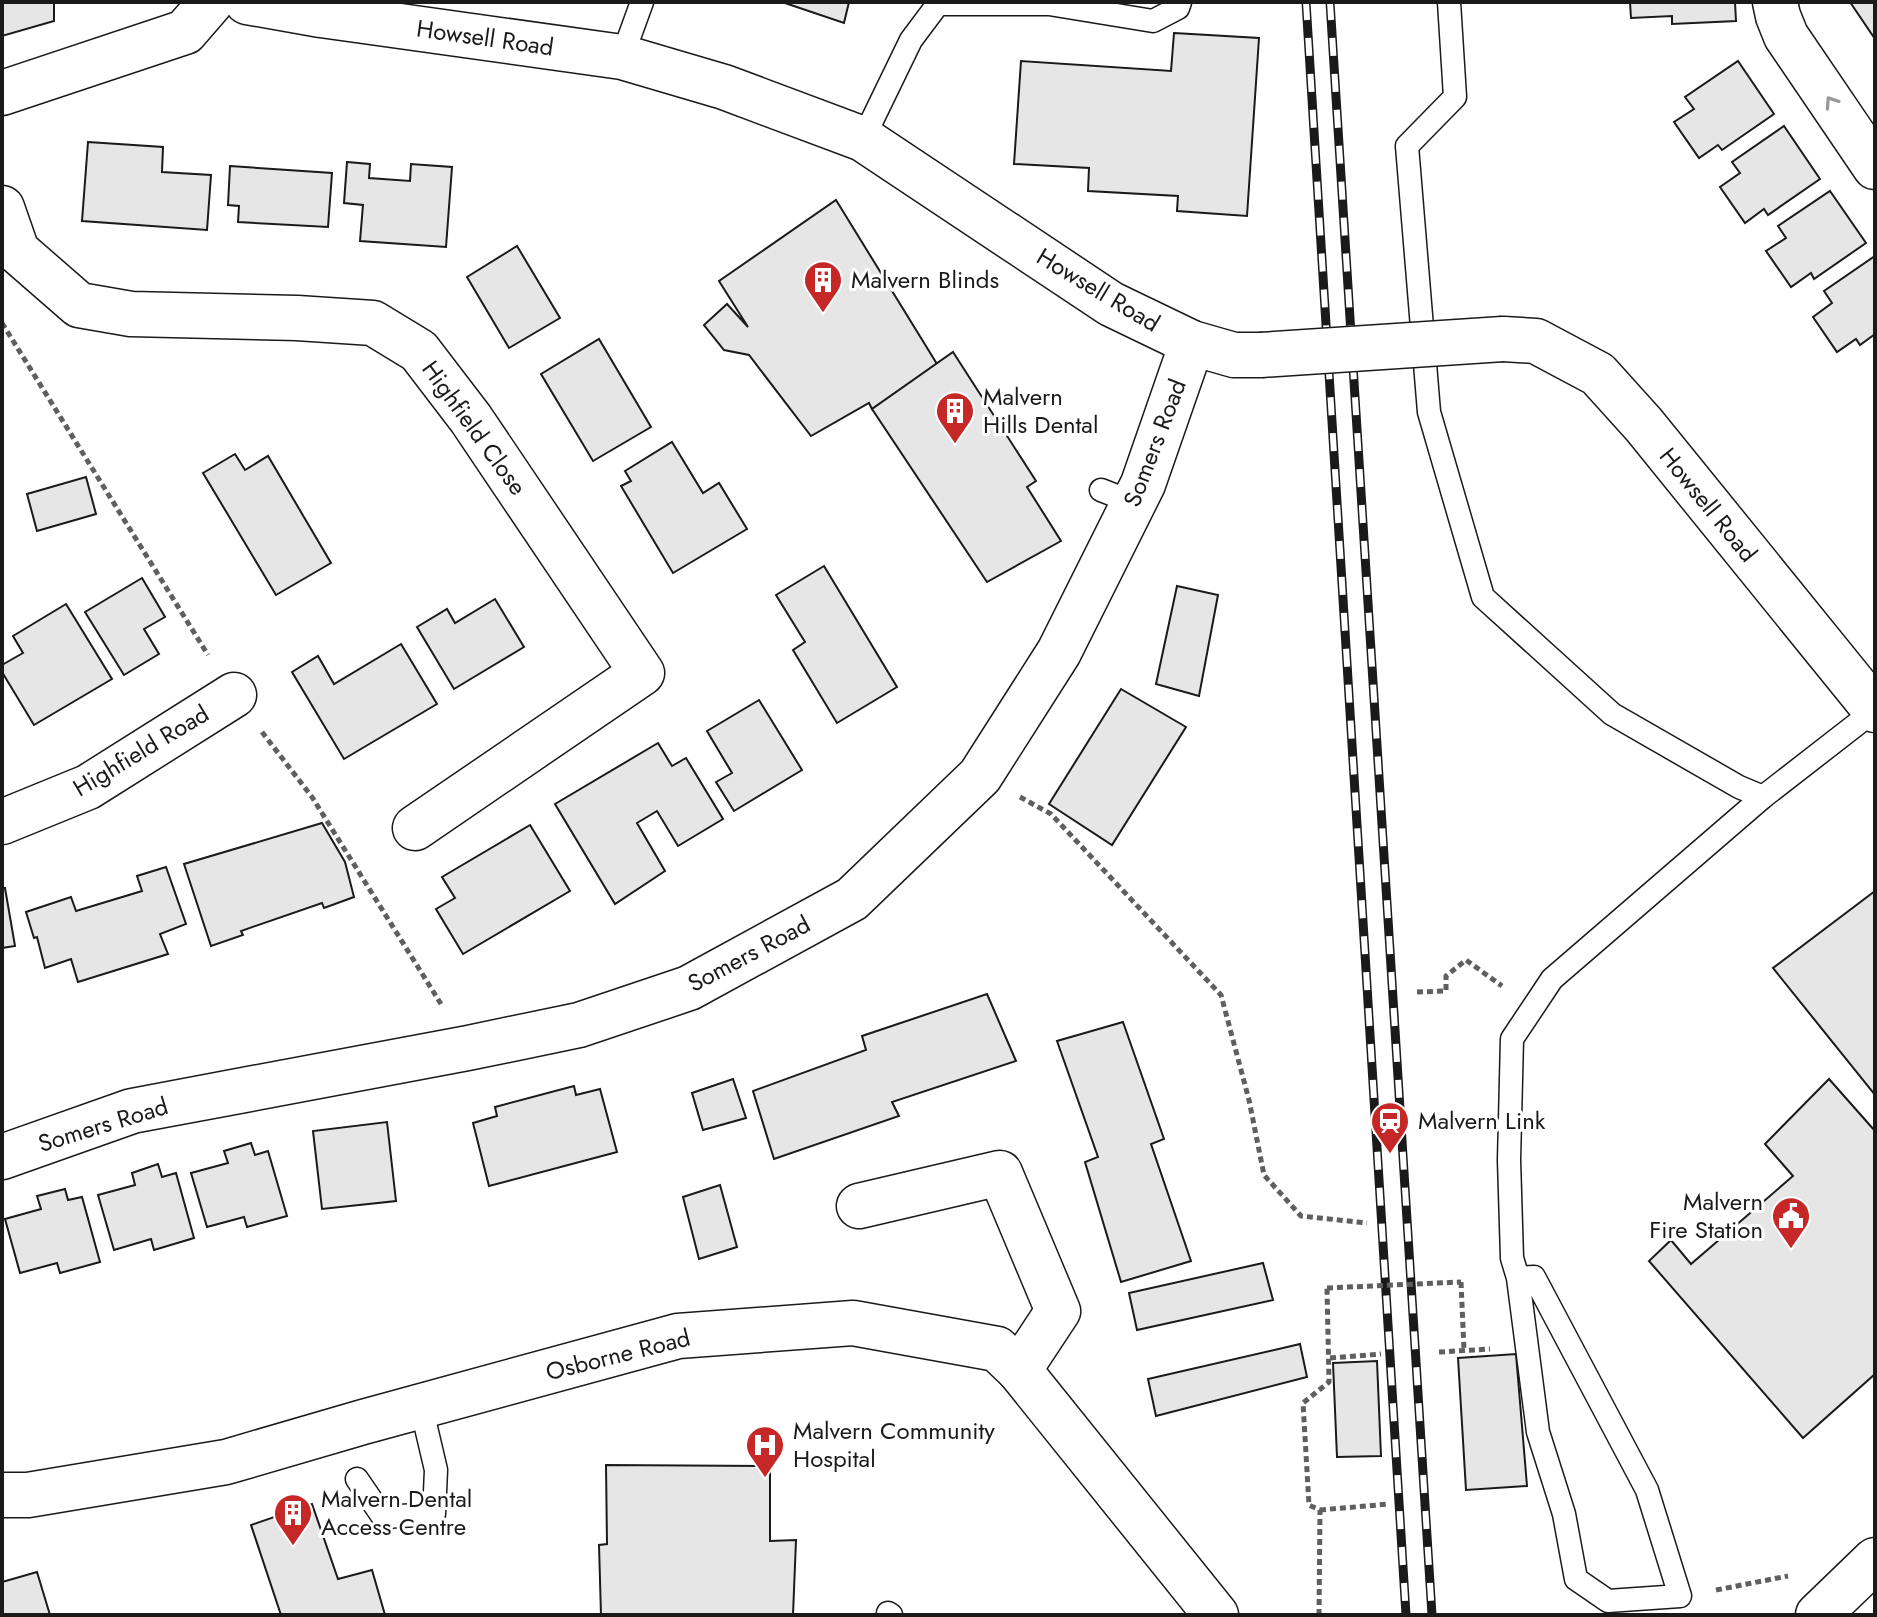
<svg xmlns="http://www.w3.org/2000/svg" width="1877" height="1617" viewBox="0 0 1877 1617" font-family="Jost,sans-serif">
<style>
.building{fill:#e6e6e6;stroke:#1a1a1a;stroke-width:2}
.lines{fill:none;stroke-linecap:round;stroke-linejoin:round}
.service-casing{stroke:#1a1a1a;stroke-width:25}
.minor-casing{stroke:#1a1a1a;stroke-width:47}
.tertiary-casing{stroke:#1a1a1a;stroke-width:47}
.trunk-casing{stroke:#1a1a1a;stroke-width:47}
.path{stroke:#5f5f5f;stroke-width:5;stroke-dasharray:6 4;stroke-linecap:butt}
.service{stroke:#fff;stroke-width:22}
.minor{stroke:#fff;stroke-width:44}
.tertiary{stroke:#fff;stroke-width:44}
.trunk{stroke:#fff;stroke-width:44}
.rail-casing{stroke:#1a1a1a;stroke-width:9}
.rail{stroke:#fff;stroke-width:6;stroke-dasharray:18;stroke-linecap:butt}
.tertiary-bridge-casing{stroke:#1a1a1a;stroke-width:47;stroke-linecap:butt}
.path-bridge{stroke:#5f5f5f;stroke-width:5;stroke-dasharray:6 4;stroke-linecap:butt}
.tertiary-bridge{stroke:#fff;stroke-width:44}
.oneway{stroke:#989898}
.labels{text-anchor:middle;stroke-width:6;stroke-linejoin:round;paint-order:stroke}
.street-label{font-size:24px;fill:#1a1a1a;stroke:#fff}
.poi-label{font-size:24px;fill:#1a1a1a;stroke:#fff;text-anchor:start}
</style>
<rect width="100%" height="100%" fill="#fff"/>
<g class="building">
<path d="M 2,2 L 54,2 L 54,21 L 2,36 Z"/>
<path d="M 782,2 L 849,2 L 844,23 Z"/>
<path d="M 1630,2 L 1735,2 L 1736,21 L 1672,24 L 1672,16 L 1631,18 Z"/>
<path d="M 1850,2 L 1875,2 L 1875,39 Z"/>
<path d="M 1174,33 L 1259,38 L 1247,216 L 1177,211 L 1178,196 L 1088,191 L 1089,168 L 1014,164 L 1021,61 L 1171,71 Z"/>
<path d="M 1738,61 L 1774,114 L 1722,150 L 1718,145 L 1699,158 L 1674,122 L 1694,109 L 1685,97 Z"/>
<path d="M 1784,126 L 1820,179 L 1768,215 L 1764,209 L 1745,223 L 1720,187 L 1740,173 L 1732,162 Z"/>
<path d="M 88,142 L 163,147 L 162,172 L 211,175 L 207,230 L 82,221 Z"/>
<path d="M 347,162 L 370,164 L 369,178 L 410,181 L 411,164 L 452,167 L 446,247 L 360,241 L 363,205 L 344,203 Z"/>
<path d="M 230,166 L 332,173 L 328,227 L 238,222 L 239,206 L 228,205 Z"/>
<path d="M 1830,191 L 1866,243 L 1814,279 L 1811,273 L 1791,287 L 1766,251 L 1786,238 L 1778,226 Z"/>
<path d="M 836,200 L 937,364 L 872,409 L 869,403 L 811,436 L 749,355 L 724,350 L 704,325 L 727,304 L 748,327 L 719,281 Z"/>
<path d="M 517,246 L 560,318 L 509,348 L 467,277 Z"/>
<path d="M 1875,256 L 1875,334 L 1860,345 L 1856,339 L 1837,352 L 1813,317 L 1832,303 L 1824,291 Z"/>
<path d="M 599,339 L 651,427 L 593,461 L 541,374 Z"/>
<path d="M 953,352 L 1036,481 L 1027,487 L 1061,541 L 987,582 L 872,409 Z"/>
<path d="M 672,442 L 703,493 L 719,483 L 747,529 L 673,573 L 621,486 L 631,481 L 625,471 Z"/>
<path d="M 235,454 L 245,470 L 268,456 L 331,563 L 276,595 L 203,473 Z"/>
<path d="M 86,477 L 96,514 L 37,531 L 27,494 Z"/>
<path d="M 824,566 L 897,687 L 837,723 L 793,650 L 805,642 L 776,595 Z"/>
<path d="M 142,578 L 165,617 L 144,629 L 159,654 L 124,675 L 85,612 Z"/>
<path d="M 1177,586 L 1218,595 L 1199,696 L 1156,684 Z"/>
<path d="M 495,599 L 524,647 L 454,689 L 417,627 L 447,609 L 455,623 Z"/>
<path d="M 66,604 L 112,679 L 34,725 L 2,672 L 2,665 L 23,653 L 13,636 Z"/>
<path d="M 401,644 L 437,704 L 344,759 L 292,672 L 318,656 L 334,684 Z"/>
<path d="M 1121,689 L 1186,727 L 1112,845 L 1049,804 Z"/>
<path d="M 759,700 L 802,770 L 734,811 L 716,782 L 732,773 L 707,731 Z"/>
<path d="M 658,743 L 672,766 L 686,758 L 723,819 L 678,846 L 657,811 L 637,823 L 665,871 L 615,904 L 555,804 Z"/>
<path d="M 322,823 L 345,862 L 354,897 L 324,908 L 322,903 L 241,931 L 243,935 L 211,946 L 184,864 Z"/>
<path d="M 530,825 L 570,891 L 463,954 L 436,909 L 455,898 L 442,877 Z"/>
<path d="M 166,867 L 186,924 L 160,934 L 168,954 L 78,982 L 71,959 L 45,968 L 37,937 L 34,938 L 26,912 L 71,897 L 76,911 L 142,891 L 137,876 Z"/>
<path d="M 2,888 L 5,888 L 15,946 L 2,948 Z"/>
<path d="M 1875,891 L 1875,1095 L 1773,968 Z"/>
<path d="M 987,994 L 1016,1061 L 892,1102 L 899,1116 L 774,1159 L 753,1091 L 866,1050 L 862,1036 Z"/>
<path d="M 1123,1022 L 1164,1139 L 1151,1144 L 1191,1261 L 1121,1282 L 1085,1162 L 1098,1157 L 1057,1041 Z"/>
<path d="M 733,1079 L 746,1118 L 703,1130 L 692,1093 Z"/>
<path d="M 1829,1079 L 1875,1131 L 1875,1374 L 1803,1438 L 1649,1261 L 1671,1240 L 1691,1264 L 1793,1176 L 1765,1144 Z"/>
<path d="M 574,1086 L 576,1095 L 600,1089 L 617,1152 L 489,1186 L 473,1123 L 497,1116 L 495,1107 Z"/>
<path d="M 387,1122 L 396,1201 L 322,1209 L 313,1131 Z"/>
<path d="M 251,1143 L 255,1155 L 268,1151 L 287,1216 L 247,1227 L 244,1217 L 207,1227 L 191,1173 L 228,1163 L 224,1151 Z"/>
<path d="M 158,1164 L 162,1177 L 176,1173 L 194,1238 L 154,1250 L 151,1239 L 114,1250 L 98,1195 L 135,1185 L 132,1173 Z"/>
<path d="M 720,1185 L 737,1247 L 699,1259 L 683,1197 Z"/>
<path d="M 65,1189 L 68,1200 L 82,1197 L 100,1262 L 60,1273 L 57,1263 L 20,1273 L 5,1219 L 41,1209 L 37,1196 Z"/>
<path d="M 1263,1263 L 1273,1300 L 1137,1330 L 1129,1293 Z"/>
<path d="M 1300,1344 L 1307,1377 L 1156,1416 L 1148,1379 Z"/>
<path d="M 1516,1354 L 1527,1486 L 1466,1490 L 1458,1358 Z"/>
<path d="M 1377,1361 L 1381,1456 L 1337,1457 L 1333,1363 Z"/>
<path d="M 606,1465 L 770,1466 L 770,1541 L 796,1540 L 793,1615 L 601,1615 L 599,1545 L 607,1544 Z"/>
<path d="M 312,1504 L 338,1579 L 372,1570 L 385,1615 L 281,1615 L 251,1525 Z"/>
<path d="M 37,1572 L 50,1615 L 2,1615 L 2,1582 Z"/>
</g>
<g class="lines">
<g class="service-casing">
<g id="service">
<path d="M 1449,2 L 1455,97 L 1407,146 L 1429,412 L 1483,597 L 1612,714 L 1739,787 L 1763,797"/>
<path d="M 622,57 L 642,2"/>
<path d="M 863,139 L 911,40 L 938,4 L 1049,4 L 1153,21 L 1178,8 L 1180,2"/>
<path d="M 1101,490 L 1134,503"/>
<path d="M 1518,1278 L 1538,1432 L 1564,1514 L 1576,1579 L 1608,1601 L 1680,1596 L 1647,1490 L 1534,1277 L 1518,1278 L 1512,1258 L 1509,1160 L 1512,1039 L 1552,979 L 1763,797 L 1875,710"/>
<path d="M 357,1479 L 383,1517 L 434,1514 L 436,1470 L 421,1406"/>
<path d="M 888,1613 L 891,1615"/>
</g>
</g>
<g class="minor-casing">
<g id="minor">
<path d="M 1775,2 L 1778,16 L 1786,36 L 1875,167"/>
<path d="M 2,93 L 185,32 L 211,2"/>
<path d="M 2,208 L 17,251 L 79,305 L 131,314 L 297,318 L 373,323 L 419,351 L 471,419 L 642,673 L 415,828"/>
<path d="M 2,822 L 88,787 L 234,695"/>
<path d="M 2,1157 L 132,1111 L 468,1048 L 579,1025 L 689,988 L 852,899 L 980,776 L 1059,652 L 1143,484 L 1192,343"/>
<path d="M 859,1206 L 1000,1173 L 1058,1311 L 1019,1370"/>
<path d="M 2,1495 L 28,1495 L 226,1462 L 363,1422 L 678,1336 L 853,1323 L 997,1349 L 1019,1370 L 1216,1615"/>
</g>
</g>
<g class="tertiary-casing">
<g id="tertiary">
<path d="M 247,2 L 321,15 L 622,57 L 724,87 L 863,139 L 1111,304 L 1192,343 L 1234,355 L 1261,355"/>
<path d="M 1503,339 L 1536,341 L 1598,374 L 1644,425 L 1875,710"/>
</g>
</g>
<g class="trunk-casing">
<path id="trunk" d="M 1818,1615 L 1875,1560"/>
</g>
<g class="path">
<path d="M 2,323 L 208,655"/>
<path d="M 262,732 L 312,797 L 441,1004"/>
<path d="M 1020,797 L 1051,814 L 1221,995 L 1249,1100 L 1264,1175 L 1301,1216 L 1367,1223"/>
<path d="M 1417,992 L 1446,991 L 1446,976 L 1466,960 L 1502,986"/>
<path d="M 1461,1282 L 1464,1350"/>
<path d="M 1439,1352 L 1490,1349"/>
<path d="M 1330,1358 L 1381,1354"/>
<path d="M 1320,1510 L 1389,1504"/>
<path d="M 1716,1590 L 1788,1576"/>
<path d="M 1319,1615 L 1320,1510 L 1309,1505 L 1303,1403 L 1329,1382 L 1327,1288"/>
</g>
<use href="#service" class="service"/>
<use href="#minor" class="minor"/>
<use href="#tertiary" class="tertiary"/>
<use href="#trunk" class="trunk"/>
<g class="rail-casing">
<g id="rail">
<path d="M 1306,2 L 1406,1615"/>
<path d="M 1330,2 L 1432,1615"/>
</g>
</g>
<use href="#rail" class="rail"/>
<g class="tertiary-bridge-casing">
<path id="tertiary-bridge" d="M 1261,355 L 1503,339"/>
</g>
<path class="path-bridge" d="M 1327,1288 L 1461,1282"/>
<use href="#tertiary-bridge" class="tertiary-bridge"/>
</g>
<defs><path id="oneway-chevron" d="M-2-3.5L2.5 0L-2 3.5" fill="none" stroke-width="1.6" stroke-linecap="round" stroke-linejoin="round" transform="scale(2)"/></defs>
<use class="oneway" href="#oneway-chevron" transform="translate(1831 102) rotate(-124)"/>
<defs>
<g id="building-pin" transform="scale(2)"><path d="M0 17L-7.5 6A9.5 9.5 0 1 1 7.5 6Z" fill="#c62828" stroke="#fff"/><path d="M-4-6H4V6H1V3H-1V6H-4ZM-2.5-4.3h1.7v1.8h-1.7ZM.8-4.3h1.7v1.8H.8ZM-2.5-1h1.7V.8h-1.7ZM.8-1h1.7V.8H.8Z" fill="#fff"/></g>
<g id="station-pin" transform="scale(2)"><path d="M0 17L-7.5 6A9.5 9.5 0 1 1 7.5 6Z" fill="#c62828" stroke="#fff"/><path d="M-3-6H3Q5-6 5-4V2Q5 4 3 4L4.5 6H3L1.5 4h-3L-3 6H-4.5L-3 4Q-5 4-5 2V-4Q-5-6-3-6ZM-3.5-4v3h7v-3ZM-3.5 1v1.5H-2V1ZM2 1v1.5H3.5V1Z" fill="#fff"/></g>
<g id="civic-pin" transform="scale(2)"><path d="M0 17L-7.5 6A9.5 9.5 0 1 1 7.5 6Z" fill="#c62828" stroke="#fff"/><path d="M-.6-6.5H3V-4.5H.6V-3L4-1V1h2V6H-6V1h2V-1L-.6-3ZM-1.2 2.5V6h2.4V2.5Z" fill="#fff"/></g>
<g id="hospital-pin" transform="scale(2)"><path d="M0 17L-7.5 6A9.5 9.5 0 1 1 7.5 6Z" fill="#c62828" stroke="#fff"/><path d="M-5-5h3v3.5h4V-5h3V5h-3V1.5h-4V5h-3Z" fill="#fff"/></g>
</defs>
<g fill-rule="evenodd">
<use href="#building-pin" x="823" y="280"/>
<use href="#building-pin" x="955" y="411"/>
<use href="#station-pin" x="1390" y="1121"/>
<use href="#civic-pin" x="1791" y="1216"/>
<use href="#hospital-pin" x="765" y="1445"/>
<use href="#building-pin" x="293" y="1513"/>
</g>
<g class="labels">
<g class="street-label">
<text transform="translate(485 38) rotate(8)" y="8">Howsell Road</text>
<text transform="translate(1098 290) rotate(31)" y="8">Howsell Road</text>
<text transform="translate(474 428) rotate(54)" y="8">Highfield Close</text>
<text transform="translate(1155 443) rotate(-69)" y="8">Somers Road</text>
<text transform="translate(1708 505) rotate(51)" y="8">Howsell Road</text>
<text transform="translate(141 751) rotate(-31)" y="8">Highfield Road</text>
<text transform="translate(749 954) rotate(-28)" y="8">Somers Road</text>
<text transform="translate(103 1125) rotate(-17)" y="8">Somers Road</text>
<text transform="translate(618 1355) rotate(-14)" y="8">Osborne Road</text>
</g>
<g class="poi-label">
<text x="851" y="288">Malvern Blinds</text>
<text x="983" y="405">Malvern<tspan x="983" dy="28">Hills Dental</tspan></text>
<text x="1418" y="1129">Malvern Link</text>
<text x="1763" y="1210" text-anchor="end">Malvern<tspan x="1763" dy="28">Fire Station</tspan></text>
<text x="793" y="1439">Malvern Community<tspan x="793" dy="28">Hospital</tspan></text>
<text x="321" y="1507">Malvern Dental<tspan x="321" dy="28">Access Centre</tspan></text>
</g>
</g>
<rect width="1877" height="1617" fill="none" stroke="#1a1a1a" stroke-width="8"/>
</svg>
